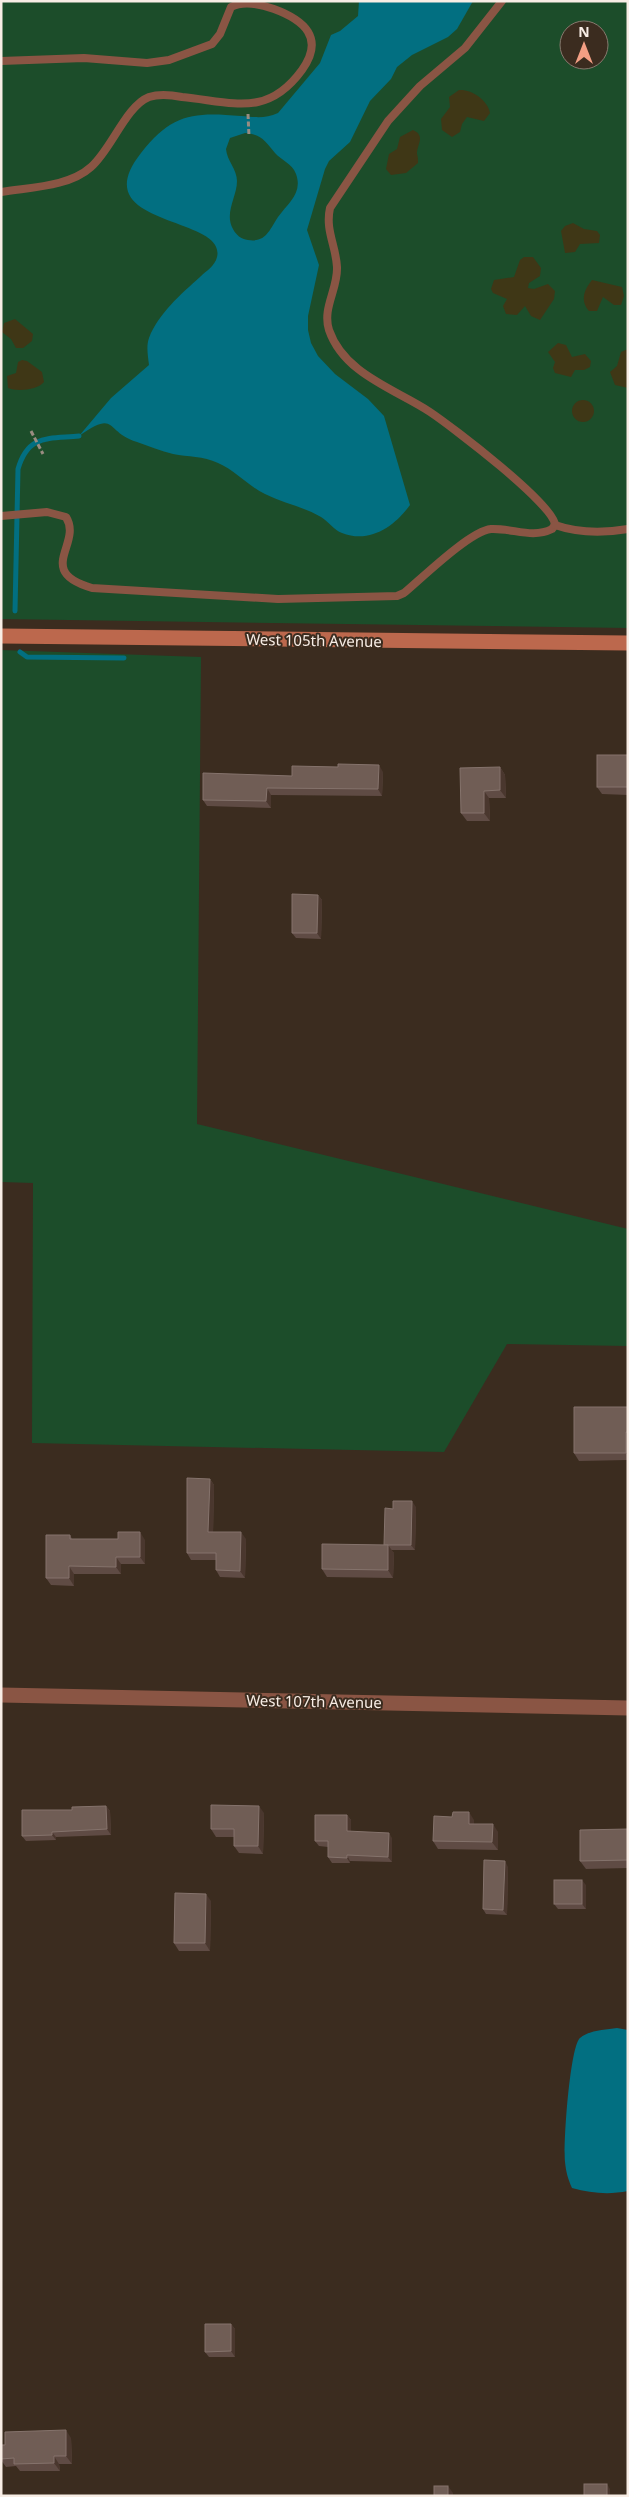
<svg xmlns="http://www.w3.org/2000/svg" width="629" height="2497" viewBox="0 0 629 2497" font-family="'Noto Sans',sans-serif">
<style>
.green{fill:#1c4d2a;fill-rule:evenodd}
.sand{fill:#3f3716}
.water{fill:#026f81;fill-rule:evenodd}
.lines{fill:none;stroke-linecap:round;stroke-linejoin:round}
.stream{stroke:#026f81;stroke-width:5}
.path{stroke:#998c81;stroke-width:3;stroke-dasharray:5 2.5;stroke-linecap:butt}
.lane{stroke:#8a5544;stroke-width:8}
.street{stroke:#8a5544;stroke-width:15}
.secondary{stroke:#bc684d;stroke-width:15}
.wall{fill:#5f4b44}
.shaded-wall{fill:#4a372e}
.building{fill:#705d55;stroke:#85736c}
.labels{text-anchor:middle;stroke-width:4;stroke-linejoin:round;paint-order:stroke}
.street-label{font-size:15px;fill:#f8ede5;stroke:#3b2c1f}
</style>
<rect width="100%" height="100%" fill="#3b2c1f"/>
<g class="green">
<path d="M 1,1 L 628,1 L 628,628 L 1,619 ZM 569,30 L 599,30 L 599,60 L 569,60 Z"/>
<path d="M 1,650 L 201,657 L 197,1124 L 628,1229 L 628,1346 L 507,1344 L 444,1452 L 32,1443 L 33,1183 L 1,1182 Z"/>
</g>
<g class="sand">
<path d="M 459,90 C 471,89 488,100 490,113 L 484,121 L 467,117 L 462,124 L 460,132 L 452,137 L 442,130 L 441,119 L 450,107 L 449,97 Z"/>
<path d="M 413,130 C 426,136 417,144 417,154 C 418,157 418,160 418,163 L 406,173 L 391,175 L 386,169 L 389,154 L 397,149 L 400,137 Z"/>
<path d="M 573,223 L 584,229 L 597,231 L 600,235 L 599,243 L 580,244 L 575,252 L 565,253 L 561,231 L 565,226 Z"/>
<path d="M 524,257 L 533,257 L 541,268 L 540,276 L 529,283 L 528,288 L 534,289 L 548,284 L 555,291 L 554,299 L 540,320 L 531,316 L 525,306 L 517,315 L 506,314 L 503,306 L 507,299 L 493,293 L 491,289 L 494,280 L 514,277 L 520,260 Z"/>
<path d="M 592,280 L 622,287 L 624,296 L 621,305 L 614,305 L 603,297 L 597,311 L 589,311 C 580,300 584,290 592,280 Z"/>
<path d="M 15,319 L 33,334 L 32,341 L 23,348 L 16,348 L 11,339 L 2,332 L 4,323 Z"/>
<path d="M 558,343 L 566,345 L 572,357 L 585,354 L 591,361 L 590,367 L 584,370 L 575,370 L 571,377 L 555,373 L 553,368 L 555,362 L 548,352 Z"/>
<path d="M 628,349 L 628,388 L 615,385 L 610,372 L 617,366 L 621,352 Z"/>
<path d="M 22,360 L 27,361 L 42,372 L 44,382 C 38,390 17,392 8,388 L 7,376 L 16,373 L 18,362 Z"/>
<circle cx="583" cy="411" r="11"/>
</g>
<g class="water">
<path d="M 359,1 L 473,1 L 457,29 L 448,37 L 412,55 L 397,67 L 391,79 L 370,101 L 350,142 L 329,161 L 325,169 L 307,230 L 319,265 L 308,316 L 308,330 L 311,343 L 318,356 L 335,374 L 368,399 L 384,416 L 410,505 C 395,526 370,544 342,533 C 334,530 329,522 321,517 C 304,507 283,503 265,494 C 248,486 235,470 218,463 C 203,456 188,457 173,454 C 161,451 149,446 137,442 C 104,432 118,409 79,436 L 111,398 L 149,365 C 148,356 146,346 149,338 C 158,314 181,294 200,277 C 206,271 215,266 217,257 C 227,215 82,228 141,153 C 172,113 194,112 241,116 C 255,117 265,119 278,113 L 320,63 L 331,35 L 340,31 L 358,16 ZM 245,133 C 261,134 265,141 275,153 C 282,161 292,163 296,174 C 303,193 288,203 278,217 C 270,229 266,243 248,240 C 241,239 236,235 233,229 C 224,213 237,197 237,181 C 237,169 227,161 226,149 L 230,138 Z"/>
<path d="M 617,2028 L 628,2030 L 628,2191 C 608,2195 591,2193 572,2188 C 568,2179 566,2172 565,2162 C 563,2145 570,2046 580,2038 C 589,2030 605,2030 617,2028 Z"/>
</g>
<g class="lines">
<g class="stream">
<path d="M 15,611 L 18,469 C 28,434 48,439 79,436"/>
<path d="M 20,652 L 27,657 L 124,658"/>
</g>
<g class="path">
<path d="M 248,114 L 249,136"/>
<path d="M 31,431 L 43,454"/>
</g>
<g class="lane">
<path d="M 502,1 L 465,48 L 420,86 L 388,121 L 330,208 C 325,230 336,246 337,267 C 338,289 322,308 329,330 C 344,374 395,389 430,412 C 451,426 555,505 555,525"/>
<path d="M 1,61 L 84,58 L 147,63 L 169,60 L 212,44 L 220,34 L 231,7 C 244,0 260,4 274,9 C 304,20 325,38 302,70 C 267,118 233,102 182,97 C 172,95 158,94 149,97 C 126,106 111,150 91,167 C 69,187 30,187 1,192"/>
<path d="M 1,516 L 47,512 L 66,517 C 83,544 34,571 92,588 L 278,599 L 397,596 L 404,593 C 422,578 470,531 491,529 C 513,528 532,539 552,529 L 555,525"/>
<path d="M 555,525 C 578,533 604,533 628,529"/>
</g>
<path class="street" d="M 1,1695 L 628,1708"/>
<path class="secondary" d="M 1,636 L 628,643"/>
</g>
<g class="wall">
<path d="M 628,755 L 628,795 L 602,794 L 597,787 Z"/>
<path d="M 500,767 L 505,775 L 506,798 L 489,798 L 490,821 L 467,821 L 461,813 Z"/>
<path d="M 383,772 L 382,796 L 271,795 L 271,808 L 207,806 L 203,800 L 292,776 Z"/>
<path d="M 318,895 L 322,900 L 321,939 L 296,938 L 292,933 Z"/>
<path d="M 628,1407 L 628,1460 L 579,1461 L 574,1453 Z"/>
<path d="M 210,1479 L 214,1485 L 213,1532 L 246,1539 L 245,1578 L 220,1577 L 216,1570 L 216,1560 L 191,1560 L 187,1553 Z"/>
<path d="M 416,1507 L 415,1550 L 391,1550 L 394,1553 L 393,1578 L 327,1577 L 322,1569 L 385,1545 L 393,1509 Z"/>
<path d="M 70,1535 L 72,1539 L 145,1540 L 145,1564 L 121,1564 L 121,1574 L 74,1574 L 74,1586 L 51,1585 L 46,1578 Z"/>
<path d="M 106,1806 L 110,1811 L 111,1835 L 56,1837 L 56,1840 L 26,1841 L 22,1836 L 72,1810 Z"/>
<path d="M 264,1813 L 263,1854 L 239,1853 L 234,1846 L 234,1837 L 216,1837 L 211,1829 Z"/>
<path d="M 347,1815 L 351,1820 L 351,1832 L 392,1838 L 392,1862 L 350,1861 L 350,1863 L 332,1863 L 328,1857 L 328,1847 L 319,1846 L 315,1841 Z"/>
<path d="M 474,1820 L 474,1824 L 498,1832 L 498,1850 L 438,1849 L 433,1841 Z"/>
<path d="M 628,1829 L 628,1868 L 586,1869 L 580,1861 Z"/>
<path d="M 508,1867 L 507,1915 L 486,1914 L 483,1909 Z"/>
<path d="M 586,1885 L 586,1909 L 558,1909 L 554,1904 Z"/>
<path d="M 211,1901 L 210,1951 L 179,1951 L 174,1943 Z"/>
<path d="M 231,2324 L 235,2329 L 235,2357 L 209,2357 L 205,2352 Z"/>
<path d="M 71,2438 L 72,2464 L 59,2464 L 60,2471 L 20,2471 L 16,2466 L 6,2467 L 1,2460 L 1,2445 Z"/>
</g>
<g class="shaded-wall">
<path d="M 379,765 L 383,772 L 382,796 L 378,789 Z"/>
<path d="M 500,767 L 505,775 L 506,798 L 500,790 Z"/>
<path d="M 267,788 L 271,795 L 271,808 L 266,801 Z"/>
<path d="M 484,791 L 489,798 L 490,821 L 484,813 Z"/>
<path d="M 318,895 L 322,900 L 321,939 L 317,933 Z"/>
<path d="M 626,1432 L 628,1435 L 628,1455 L 626,1453 Z"/>
<path d="M 210,1479 L 214,1485 L 213,1539 L 208,1532 Z"/>
<path d="M 412,1501 L 416,1507 L 415,1550 L 411,1545 Z"/>
<path d="M 140,1532 L 145,1540 L 145,1564 L 140,1557 Z"/>
<path d="M 241,1532 L 246,1539 L 245,1578 L 240,1571 Z"/>
<path d="M 388,1545 L 394,1553 L 393,1578 L 388,1570 Z"/>
<path d="M 116,1557 L 121,1564 L 121,1574 L 116,1567 Z"/>
<path d="M 69,1566 L 74,1574 L 74,1586 L 69,1578 Z"/>
<path d="M 106,1806 L 110,1811 L 111,1835 L 107,1829 Z"/>
<path d="M 259,1806 L 264,1813 L 263,1854 L 258,1846 Z"/>
<path d="M 469,1812 L 474,1820 L 474,1832 L 469,1824 Z"/>
<path d="M 347,1815 L 351,1820 L 351,1837 L 347,1831 Z"/>
<path d="M 493,1824 L 498,1832 L 498,1850 L 492,1842 Z"/>
<path d="M 52,1832 L 56,1837 L 56,1840 L 52,1835 Z"/>
<path d="M 389,1833 L 392,1838 L 392,1862 L 388,1857 Z"/>
<path d="M 347,1855 L 350,1861 L 350,1863 L 347,1858 Z"/>
<path d="M 505,1861 L 508,1867 L 507,1915 L 503,1910 Z"/>
<path d="M 582,1880 L 586,1885 L 586,1909 L 582,1904 Z"/>
<path d="M 206,1894 L 211,1901 L 210,1951 L 205,1943 Z"/>
<path d="M 231,2324 L 235,2329 L 235,2357 L 231,2351 Z"/>
<path d="M 66,2430 L 71,2438 L 72,2464 L 66,2456 Z"/>
<path d="M 54,2456 L 59,2464 L 60,2471 L 54,2463 Z"/>
<path d="M 607,2484 L 610,2489 L 610,2496 L 607,2496 Z"/>
<path d="M 448,2486 L 453,2493 L 453,2496 L 448,2496 Z"/>
</g>
<g class="building">
<rect x="597" y="755" width="31" height="32"/>
<path d="M 338,764 L 379,765 L 378,789 L 267,788 L 266,801 L 203,800 L 203,773 L 292,776 L 292,766 L 338,767 Z"/>
<path d="M 500,767 L 500,790 L 484,791 L 484,813 L 461,813 L 460,768 Z"/>
<path d="M 292,894 L 318,895 L 317,933 L 292,933 Z"/>
<path d="M 574,1407 L 628,1407 L 628,1432 L 626,1432 L 626,1453 L 574,1453 Z"/>
<path d="M 187,1478 L 210,1479 L 208,1532 L 241,1532 L 240,1571 L 216,1570 L 216,1553 L 187,1553 Z"/>
<path d="M 393,1501 L 412,1501 L 411,1545 L 384,1545 L 385,1508 L 393,1509 Z"/>
<path d="M 118,1532 L 140,1532 L 140,1557 L 116,1557 L 116,1567 L 69,1566 L 69,1578 L 46,1578 L 46,1535 L 70,1535 L 70,1539 L 118,1539 Z"/>
<path d="M 322,1544 L 388,1545 L 388,1570 L 322,1569 Z"/>
<path d="M 211,1805 L 259,1806 L 258,1846 L 234,1846 L 234,1829 L 211,1829 Z"/>
<path d="M 106,1806 L 107,1829 L 52,1832 L 52,1835 L 22,1836 L 22,1810 L 72,1810 L 72,1807 Z"/>
<path d="M 453,1812 L 469,1812 L 469,1824 L 493,1824 L 492,1842 L 433,1841 L 434,1816 L 452,1817 Z"/>
<path d="M 315,1815 L 347,1815 L 347,1831 L 389,1833 L 388,1857 L 347,1855 L 347,1858 L 328,1857 L 328,1841 L 315,1841 Z"/>
<path d="M 628,1829 L 628,1860 L 580,1861 L 580,1830 Z"/>
<path d="M 484,1860 L 505,1861 L 503,1910 L 483,1909 Z"/>
<rect x="554" y="1880" width="28" height="24"/>
<path d="M 175,1893 L 206,1894 L 205,1943 L 174,1943 Z"/>
<path d="M 205,2324 L 231,2324 L 231,2351 L 205,2352 Z"/>
<path d="M 66,2430 L 66,2456 L 54,2456 L 54,2463 L 14,2464 L 14,2458 L 1,2459 L 1,2445 L 5,2445 L 5,2432 Z"/>
<rect x="584" y="2484" width="23" height="12"/>
<rect x="434" y="2486" width="14" height="10"/>
</g>
<g class="labels">
<g class="street-label">
<text transform="translate(314 641) rotate(1)" y="5">West 105th Avenue</text>
<text transform="translate(314 1702) rotate(1)" y="5">West 107th Avenue</text>
</g>
</g>
<rect width="629" height="2497" fill="none" stroke="#f8ede5" stroke-width="5"/>
<g transform="translate(584 45)"><circle r="24" fill="#3b2c1f" stroke="#87796e"/>
<path d="M0-4L9 19L0 12L-9 19Z" fill="#f39f84"/>
<text y="-8" font-size="14" font-weight="bold" text-anchor="middle" fill="#f8ede5">N</text>
</g>
</svg>
